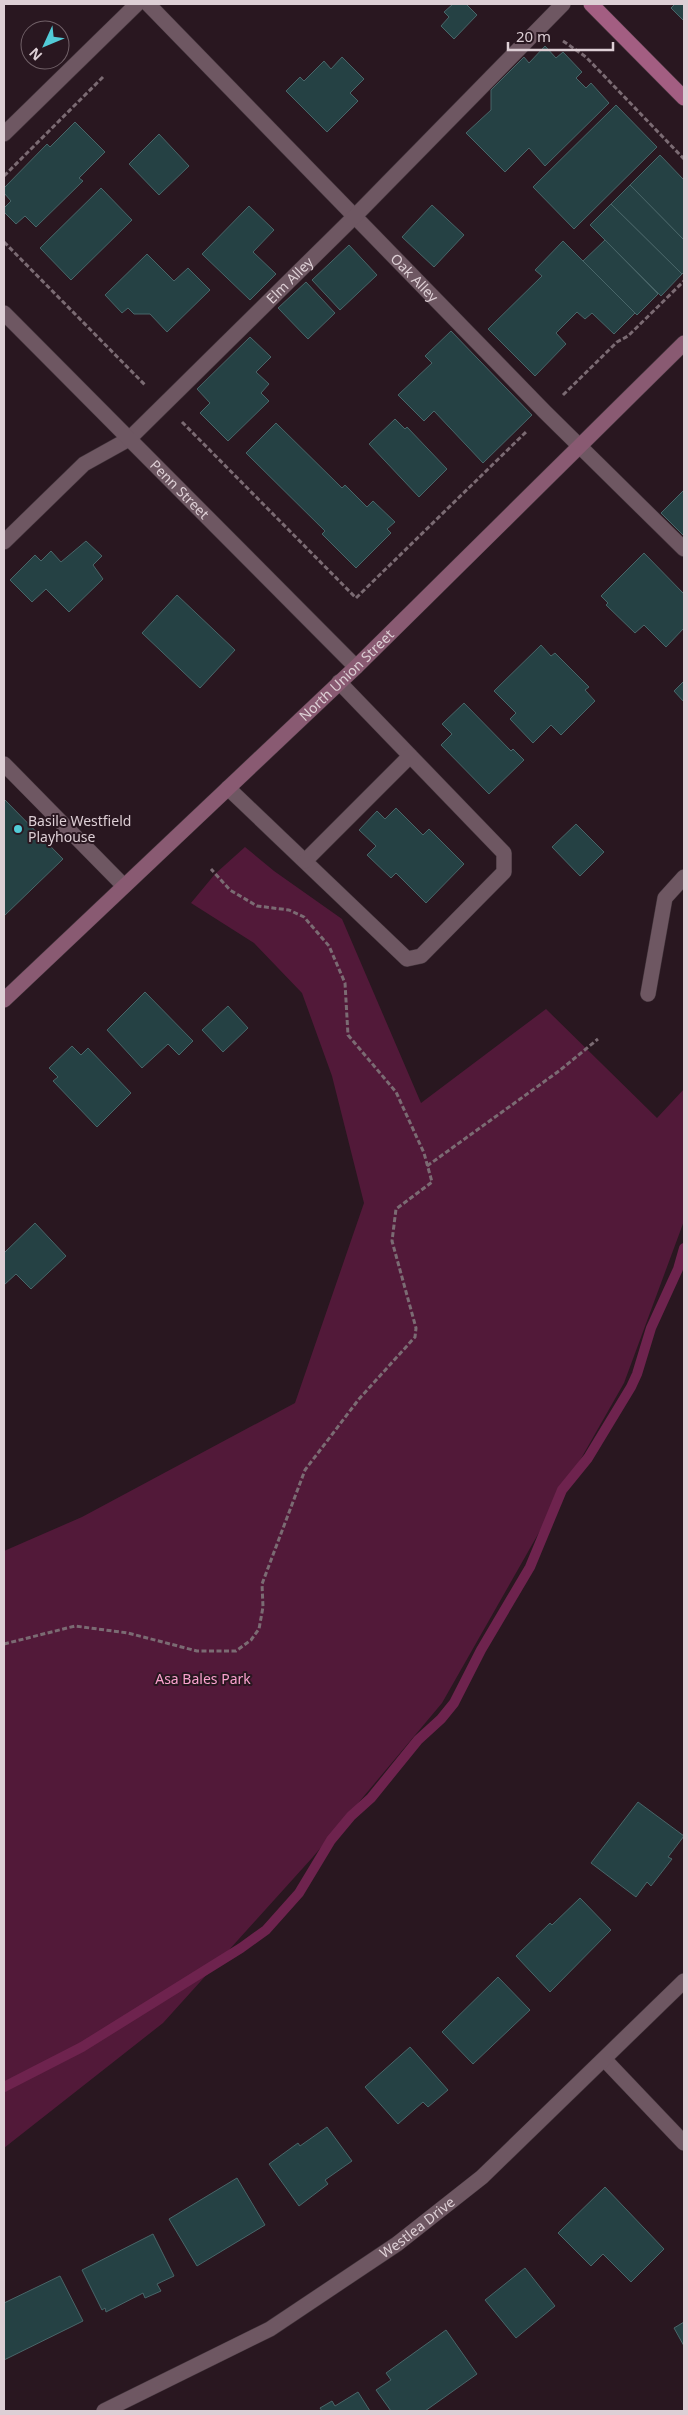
<svg xmlns="http://www.w3.org/2000/svg" width="688" height="2415" viewBox="0 0 688 2415" font-family="'Noto Sans',sans-serif">
<style>
.green{fill:#521939}
.lines{fill:none;stroke-linecap:round;stroke-linejoin:round}
.stream{stroke:#6e234e;stroke-width:10}
.building{fill:#254144;stroke:#496669}
.lane-casing{stroke:#42343b;stroke-width:16}
.street-casing{stroke:#42343b;stroke-width:16}
.secondary-casing{stroke:#42343b;stroke-width:16}
.primary-casing{stroke:#42343b;stroke-width:16}
.path{stroke:#7b6b73;stroke-width:3;stroke-dasharray:5 2.5;stroke-linecap:butt}
.lane{stroke:#6e5762;stroke-width:15}
.street{stroke:#6e5762;stroke-width:15}
.secondary{stroke:#895a72;stroke-width:15}
.primary{stroke:#a35e82;stroke-width:15}
.poi-dot{fill:#52cbd7;stroke:#291720;stroke-width:2}
.labels{text-anchor:middle;stroke-width:4;stroke-linejoin:round;paint-order:stroke}
.street-label{font-size:14px;fill:#ddcfd5;stroke:#291720}
.poi-label{font-size:14px;fill:#ddcfd5;stroke:#291720;text-anchor:start}
.park-label{font-size:14px;fill:#faa2ce;stroke:#291720}
</style>
<rect width="100%" height="100%" fill="#291720"/>
<path class="green" d="M 245,847 L 274,871 L 342,919 L 421,1103 L 546,1009 L 657,1118 L 684,1089 L 684,1221 L 624,1383 L 442,1703 L 312,1858 L 163,2023 L 4,2148 L 4,1551 L 82,1517 L 295,1403 L 364,1203 L 332,1076 L 302,993 L 254,943 L 191,903 L 215,874 Z"/>
<g class="lines">
<path class="stream" d="M 4,2087 L 82,2047 L 241,1948 L 266,1930 L 299,1893 L 331,1840 L 351,1816 L 371,1798 L 418,1740 L 441,1719 L 454,1703 L 481,1650 L 530,1567 L 562,1490 L 588,1458 L 631,1387 L 637,1374 L 651,1328 L 678,1269 L 684,1248"/>
</g>
<g class="building">
<path d="M 453,4 L 466,4 L 477,15 L 454,39 L 441,26 L 449,17 L 444,12 Z"/>
<path d="M 675,4 L 684,4 L 684,21 L 671,8 Z"/>
<path d="M 545,46 L 556,58 L 563,52 L 582,72 L 576,78 L 586,88 L 591,83 L 609,103 L 545,166 L 529,148 L 505,172 L 466,133 L 491,110 L 491,90 L 524,57 L 529,63 Z"/>
<path d="M 342,57 L 364,79 L 350,93 L 358,101 L 327,132 L 286,91 L 300,77 L 304,81 L 324,61 L 331,69 Z"/>
<path d="M 616,105 L 657,147 L 574,229 L 533,187 Z"/>
<path d="M 75,122 L 105,152 L 79,178 L 83,181 L 36,227 L 25,216 L 16,224 L 4,212 L 4,208 L 11,201 L 4,193 L 4,188 L 47,144 L 50,147 Z"/>
<path d="M 159,134 L 189,166 L 159,195 L 129,164 Z"/>
<path d="M 660,155 L 684,180 L 684,240 L 630,185 Z"/>
<path d="M 630,185 L 684,240 L 684,272 L 682,274 L 611,204 Z"/>
<path d="M 101,188 L 132,220 L 71,280 L 40,248 Z"/>
<path d="M 611,204 L 682,274 L 661,296 L 590,225 Z"/>
<path d="M 432,205 L 464,235 L 434,267 L 402,237 Z"/>
<path d="M 249,206 L 274,230 L 253,252 L 276,274 L 250,300 L 202,254 Z"/>
<path d="M 605,240 L 658,294 L 637,315 L 583,261 Z"/>
<path d="M 563,241 L 635,313 L 614,334 L 592,313 L 585,319 L 577,312 L 556,333 L 566,344 L 535,376 L 488,329 L 542,276 L 535,270 Z"/>
<path d="M 349,245 L 377,275 L 340,310 L 312,280 Z"/>
<path d="M 147,254 L 174,281 L 188,268 L 210,290 L 167,332 L 150,314 L 134,314 L 128,308 L 122,313 L 105,295 Z"/>
<path d="M 306,282 L 335,313 L 308,339 L 278,308 Z"/>
<path d="M 451,331 L 532,415 L 483,463 L 434,411 L 424,421 L 398,395 L 432,363 L 425,356 Z"/>
<path d="M 250,337 L 271,357 L 256,372 L 269,384 L 261,393 L 269,401 L 228,441 L 200,413 L 210,403 L 197,389 Z"/>
<path d="M 395,419 L 405,429 L 407,427 L 447,469 L 419,497 L 369,444 Z"/>
<path d="M 276,423 L 342,488 L 345,485 L 367,507 L 373,501 L 395,522 L 387,529 L 391,533 L 356,568 L 322,534 L 325,531 L 246,453 Z"/>
<path d="M 684,490 L 684,536 L 661,513 Z"/>
<path d="M 86,541 L 102,556 L 93,565 L 103,579 L 69,612 L 46,589 L 32,602 L 10,580 L 35,555 L 41,561 L 51,551 L 61,562 Z"/>
<path d="M 644,553 L 684,594 L 684,628 L 666,647 L 644,625 L 635,633 L 606,605 L 608,603 L 601,596 Z"/>
<path d="M 177,595 L 235,650 L 200,688 L 142,633 Z"/>
<path d="M 541,645 L 551,656 L 555,653 L 589,687 L 585,690 L 595,701 L 561,735 L 551,725 L 533,743 L 510,719 L 516,713 L 494,691 Z"/>
<path d="M 684,681 L 684,702 L 674,691 Z"/>
<path d="M 464,703 L 511,751 L 513,749 L 524,760 L 489,794 L 441,745 L 452,734 L 442,724 Z"/>
<path d="M 4,799 L 63,859 L 4,916 Z"/>
<path d="M 396,808 L 423,835 L 429,829 L 464,864 L 426,903 L 396,873 L 391,878 L 367,855 L 376,846 L 359,830 L 377,811 L 385,819 Z"/>
<path d="M 576,824 L 604,852 L 580,876 L 552,847 Z"/>
<path d="M 145,992 L 193,1041 L 179,1055 L 168,1044 L 142,1068 L 107,1030 Z"/>
<path d="M 228,1006 L 248,1028 L 223,1052 L 202,1030 Z"/>
<path d="M 72,1046 L 81,1055 L 88,1048 L 131,1093 L 97,1127 L 53,1081 L 58,1077 L 49,1068 Z"/>
<path d="M 35,1223 L 66,1256 L 31,1289 L 16,1274 L 4,1285 L 4,1253 Z"/>
<path d="M 638,1802 L 684,1836 L 668,1857 L 672,1859 L 651,1886 L 647,1882 L 636,1897 L 591,1863 Z"/>
<path d="M 580,1898 L 611,1930 L 550,1992 L 516,1956 L 550,1923 L 552,1925 Z"/>
<path d="M 498,1977 L 530,2010 L 473,2064 L 442,2032 Z"/>
<path d="M 410,2047 L 448,2090 L 428,2107 L 423,2102 L 398,2124 L 365,2087 Z"/>
<path d="M 327,2127 L 352,2161 L 325,2180 L 328,2184 L 299,2206 L 269,2164 L 298,2143 L 300,2146 Z"/>
<path d="M 237,2178 L 265,2225 L 197,2266 L 169,2219 Z"/>
<path d="M 605,2187 L 664,2249 L 631,2282 L 603,2254 L 591,2266 L 558,2233 Z"/>
<path d="M 153,2234 L 174,2276 L 157,2284 L 161,2291 L 145,2298 L 143,2293 L 106,2312 L 105,2308 L 102,2310 L 82,2270 Z"/>
<path d="M 525,2268 L 555,2306 L 516,2338 L 485,2300 Z"/>
<path d="M 60,2276 L 83,2321 L 4,2360 L 4,2303 Z"/>
<path d="M 684,2322 L 684,2346 L 674,2328 Z"/>
<path d="M 446,2330 L 477,2374 L 425,2411 L 391,2411 L 376,2390 L 391,2380 L 386,2373 Z"/>
<path d="M 358,2392 L 370,2411 L 322,2411 L 320,2408 L 332,2401 L 335,2406 Z"/>
</g>
<g class="lines">
<g class="lane-casing">
<g id="lane">
<path id="s1" d="M 148,4 L 545,412 L 684,549"/>
<path id="s2" d="M 4,542 L 84,464 L 129,439 L 354,217 L 563,4"/>
<path d="M 4,764 L 124,886"/>
<path d="M 228,788 L 407,959 L 421,956 L 504,872 L 504,853 L 339,682"/>
<path d="M 305,861 L 410,756"/>
<path d="M 648,994 L 665,898 L 684,877"/>
</g>
</g>
<g class="street-casing">
<g id="street">
<path d="M 4,134 L 137,4"/>
<path id="s3" d="M 4,313 L 356,667"/>
<path d="M 605,2060 L 684,2143"/>
<path id="s4" d="M 104,2411 L 270,2329 L 397,2244 L 482,2177 L 684,1981"/>
</g>
</g>
<g class="secondary-casing">
<g id="secondary">
<path id="s5" d="M 4,1000 L 356,667 L 684,343"/>
</g>
</g>
<g class="primary-casing">
<path id="primary" d="M 591,4 L 684,98"/>
</g>
<g class="path">
<path d="M 563,41 L 586,57 L 684,159"/>
<path d="M 4,176 L 103,77"/>
<path d="M 4,242 L 146,386"/>
<path d="M 563,395 L 617,342 L 628,336 L 684,281"/>
<path d="M 182,422 L 356,598 L 527,431"/>
<path d="M 427,1166 L 559,1071 L 598,1039"/>
<path d="M 4,1644 L 75,1626 L 128,1633 L 197,1651 L 236,1651 L 251,1640 L 259,1629 L 263,1607 L 262,1584 L 305,1470 L 359,1399 L 415,1337 L 416,1328 L 392,1241 L 396,1209 L 432,1182 L 424,1153 L 396,1092 L 348,1035 L 345,983 L 329,946 L 304,917 L 289,910 L 257,906 L 230,890 L 211,869"/>
</g>
<use href="#lane" class="lane"/>
<use href="#street" class="street"/>
<use href="#secondary" class="secondary"/>
<use href="#primary" class="primary"/>
</g>
<circle class="poi-dot" cx="18" cy="829" r="5"/>
<g class="labels">
<g class="street-label">
<text dy="5" stroke="none"><textPath href="#s1" startOffset="382">Oak Alley</textPath></text>
<text dy="5" stroke="none"><textPath href="#s2" startOffset="389">Elm Alley</textPath></text>
<text dy="5" stroke="none"><textPath href="#s3" startOffset="249">Penn Street</textPath></text>
<text dy="5" stroke="none"><textPath href="#s5" startOffset="472">North Union Street</textPath></text>
<text dy="5" stroke="none"><textPath href="#s4" startOffset="364">Westlea Drive</textPath></text>
</g>
<g class="poi-label">
<text x="28" y="826">Basile Westfield<tspan x="28" dy="16">Playhouse</tspan></text>
</g>
<g class="park-label">
<text x="203" y="1684">Asa Bales Park</text>
</g>
</g>
<rect width="688" height="2415" fill="none" stroke="#ddcfd5" stroke-width="10"/>
<g transform="translate(45 45) rotate(226)"><circle r="24" fill="#291720" stroke="#716168"/>
<path d="M0-4L9 19L0 12L-9 19Z" fill="#52cbd7"/>
<text y="-8" font-size="14" font-weight="bold" text-anchor="middle" fill="#ddcfd5">N</text>
</g>
<path d="M508 42v8h105v-8" fill="none" stroke="#ddcfd5" stroke-width="2.5"/>
<text x="516" y="42" font-size="15" fill="#ddcfd5" stroke="#291720" stroke-width="4" paint-order="stroke">20 m</text>
</svg>
